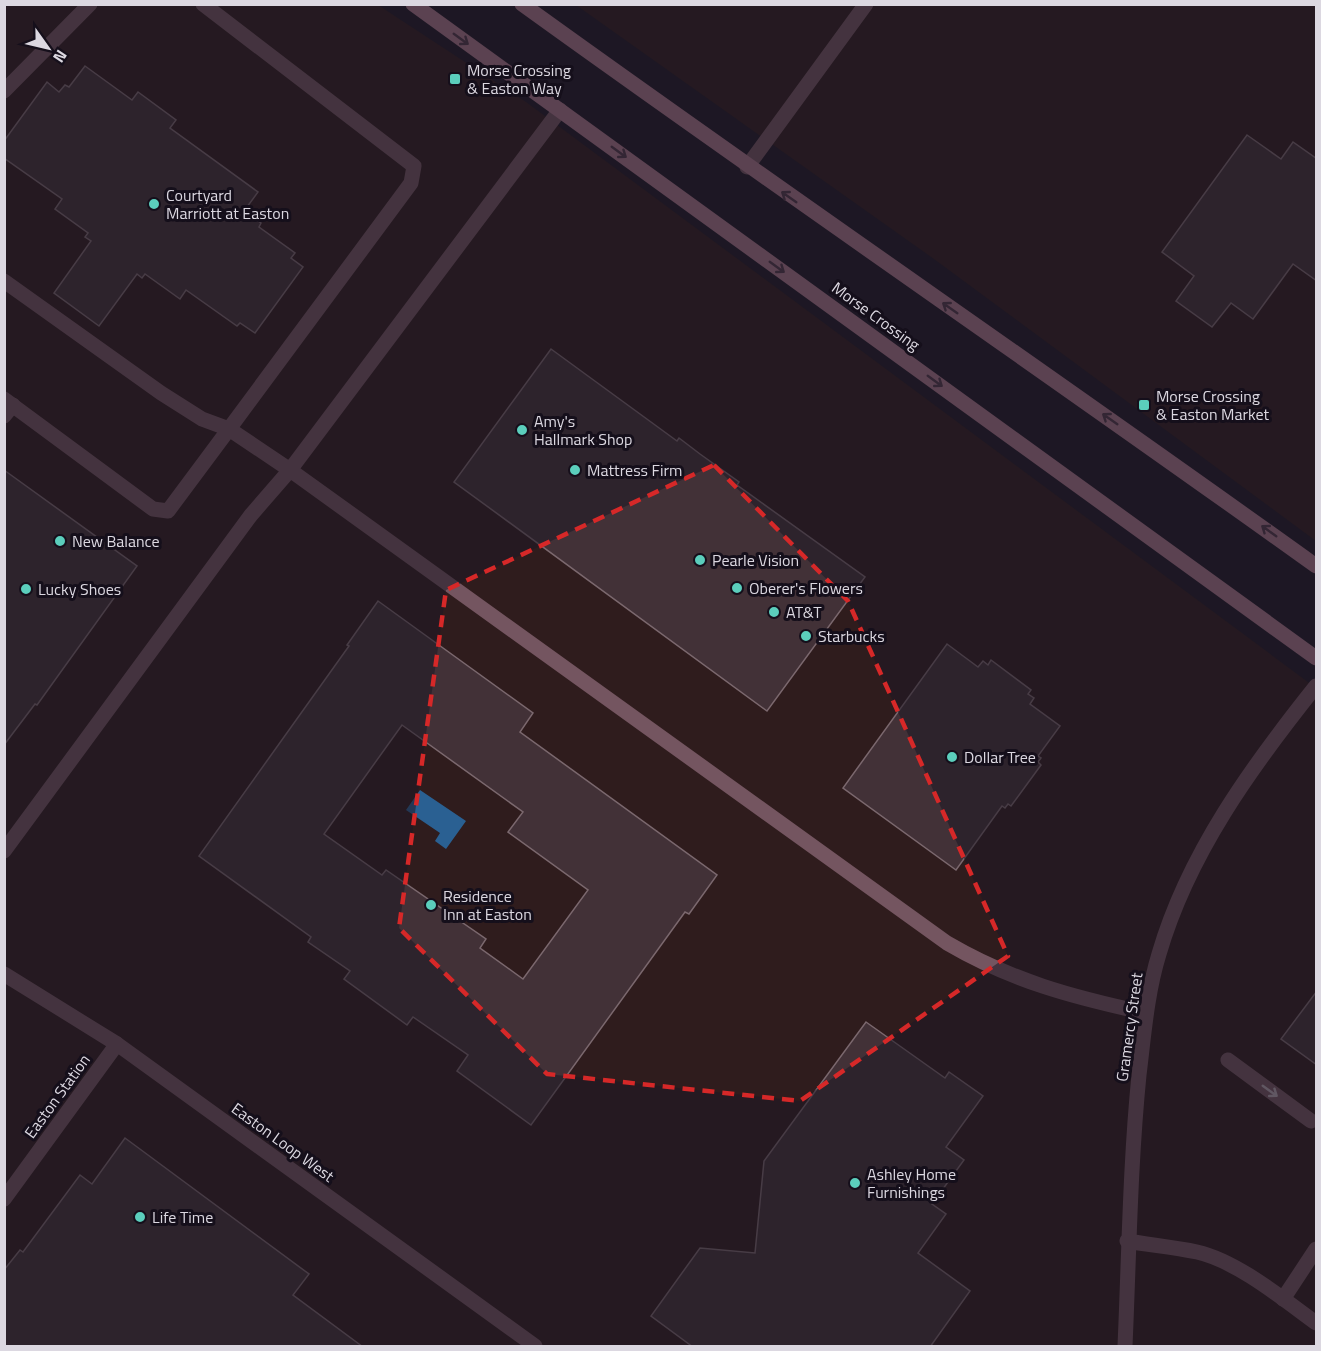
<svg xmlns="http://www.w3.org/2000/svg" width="1321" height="1351" viewBox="0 0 1321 1351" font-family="'Titillium Web',sans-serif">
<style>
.commercial{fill:#2f1c1d}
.water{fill:#2a6092}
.building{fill:#423137;stroke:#7b686e;stroke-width:1.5;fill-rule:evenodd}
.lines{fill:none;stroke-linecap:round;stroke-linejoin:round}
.service{stroke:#745560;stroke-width:15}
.minor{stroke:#745560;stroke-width:15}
.tertiary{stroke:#745560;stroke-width:15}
.secondary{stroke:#a77588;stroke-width:15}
.oneway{stroke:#4f3847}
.oneway2{stroke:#b2a4ad}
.marked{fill:none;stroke:#d62828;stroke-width:4.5;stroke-dasharray:12 8;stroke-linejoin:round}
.poi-dot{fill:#5bcebc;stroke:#150f1b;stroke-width:2}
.labels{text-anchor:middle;stroke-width:6;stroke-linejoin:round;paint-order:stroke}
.poi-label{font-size:16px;fill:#dcd8e1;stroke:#150f1b;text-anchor:start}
.street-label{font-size:16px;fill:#dcd8e1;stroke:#150f1b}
</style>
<rect width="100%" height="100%" fill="#1e1824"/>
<g class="commercial">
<path d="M 5,5 L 378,5 L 526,102 L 1316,688 L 1316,1346 L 5,1346 Z"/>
<path d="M 576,5 L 1316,5 L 1316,541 L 934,259 Z"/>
</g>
<path class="water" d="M 420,790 L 466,821 L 446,849 L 435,841 L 440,833 L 406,810 Z"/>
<g class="building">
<path d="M 85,66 L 132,100 L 138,92 L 176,120 L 170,128 L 258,192 L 244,211 L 261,223 L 259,227 L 295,253 L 291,258 L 303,267 L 255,333 L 240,323 L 237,326 L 186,290 L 180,299 L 145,274 L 142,278 L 137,274 L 99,326 L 54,293 L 91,241 L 85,237 L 88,233 L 55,209 L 62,199 L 4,158 L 4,141 L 47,82 L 59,92 L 65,85 L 69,87 Z"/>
<path d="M 1247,135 L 1281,159 L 1293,142 L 1317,159 L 1317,281 L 1293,264 L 1253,319 L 1231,303 L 1212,327 L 1176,301 L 1194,276 L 1162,252 Z"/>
<path d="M 551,349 L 677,441 L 679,438 L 700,454 L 739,482 L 737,485 L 865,577 L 767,711 L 454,482 Z"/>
<path d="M 4,470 L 137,566 L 37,705 L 35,704 L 4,745 Z"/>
<path d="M 378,601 L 533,713 L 520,732 L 717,875 L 689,914 L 685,912 L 531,1125 L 457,1071 L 468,1055 L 413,1017 L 407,1025 L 344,979 L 350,971 L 308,942 L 311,937 L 199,856 L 349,646 L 347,645 ZM 402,725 L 523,812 L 508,832 L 588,890 L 523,979 L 480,948 L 486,939 L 386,870 L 382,875 L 324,834 Z"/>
<path d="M 947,644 L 978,667 L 983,661 L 988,665 L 991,660 L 1031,690 L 1028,694 L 1034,698 L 1030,704 L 1060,726 L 1038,756 L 1041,758 L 1038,762 L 1041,765 L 1011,806 L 1008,804 L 1005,808 L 1002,806 L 956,870 L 843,788 Z"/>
<path d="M 1317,991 L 1317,1065 L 1281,1039 Z"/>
<path d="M 866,1022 L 945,1078 L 949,1072 L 983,1096 L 946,1147 L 964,1160 L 932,1204 L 946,1214 L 918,1253 L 970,1291 L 930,1347 L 693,1347 L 651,1316 L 700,1248 L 755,1253 L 764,1161 Z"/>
<path d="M 125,1138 L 309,1274 L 293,1295 L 363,1347 L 4,1347 L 4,1270 L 20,1250 L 23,1252 L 80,1175 L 92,1184 Z"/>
</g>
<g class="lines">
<g class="service">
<path d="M 4,91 L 90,4"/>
<path d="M 747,167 L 866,4"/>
<path d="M 4,281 L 161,393 L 202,419 L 229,429 L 411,183 L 414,166 L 203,4"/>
<path d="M 4,399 L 153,509 L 168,511 L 229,429 L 290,470 L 560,110"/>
<path d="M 4,851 L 251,515 L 290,470 L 947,943 C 1012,981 1072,997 1146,1013"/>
<path d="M 1228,1060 L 1311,1121"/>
<path d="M 1127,1241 C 1150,1245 1174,1247 1197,1252 C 1237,1261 1283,1299 1316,1323"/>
<path d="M 1283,1299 L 1316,1249"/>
</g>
<g class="minor">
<path d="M 4,416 L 13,405"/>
<path d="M 4,1199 L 117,1044"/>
</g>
<g class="tertiary">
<path d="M 4,974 L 117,1044 L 535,1346"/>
<path d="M 1125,1346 C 1129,1256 1130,1165 1139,1075 C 1144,1034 1147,993 1159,954 C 1188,854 1252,766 1316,686"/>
</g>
<g class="secondary">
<path d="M 413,4 L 1316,658"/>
<path d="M 522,4 C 785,194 1053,377 1316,566"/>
</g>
</g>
<defs><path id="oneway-shaft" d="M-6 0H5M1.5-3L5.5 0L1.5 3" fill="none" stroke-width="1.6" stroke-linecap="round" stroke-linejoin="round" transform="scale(1.5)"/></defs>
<g class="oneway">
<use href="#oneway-shaft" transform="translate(461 39) rotate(36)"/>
<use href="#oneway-shaft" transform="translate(619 152) rotate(36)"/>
<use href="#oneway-shaft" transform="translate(789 197) rotate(-145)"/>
<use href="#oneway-shaft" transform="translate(777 267) rotate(36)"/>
<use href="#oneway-shaft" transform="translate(950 308) rotate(-145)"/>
<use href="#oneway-shaft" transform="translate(935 381) rotate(36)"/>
<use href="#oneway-shaft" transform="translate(1110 419) rotate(-145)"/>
<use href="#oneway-shaft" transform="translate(1269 531) rotate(-144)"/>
</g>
<use class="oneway2" href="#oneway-shaft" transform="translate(1270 1091) rotate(36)"/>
<path d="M0 0H1321V1351H0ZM 714,465 L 848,601 L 1008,956 L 800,1101 L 547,1074 L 399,928 L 446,590 Z" fill="#1e1824" fill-opacity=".55" fill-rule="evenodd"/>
<path class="marked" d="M 714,465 L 848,601 L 1008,956 L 800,1101 L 547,1074 L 399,928 L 446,590 Z"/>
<g class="poi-dot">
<rect x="449" y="73" width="12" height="12" rx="3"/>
<circle cx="154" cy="204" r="6"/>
<rect x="1138" y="399" width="12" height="12" rx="3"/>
<circle cx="522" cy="430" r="6"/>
<circle cx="575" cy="470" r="6"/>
<circle cx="60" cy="541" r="6"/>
<circle cx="700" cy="560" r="6"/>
<circle cx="737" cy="588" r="6"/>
<circle cx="26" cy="589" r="6"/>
<circle cx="774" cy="612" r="6"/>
<circle cx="806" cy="636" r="6"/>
<circle cx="952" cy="757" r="6"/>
<circle cx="431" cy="905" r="6"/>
<circle cx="855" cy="1183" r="6"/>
<circle cx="140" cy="1217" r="6"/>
</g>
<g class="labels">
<g class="poi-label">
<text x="467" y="76">Morse Crossing<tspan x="467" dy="18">&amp; Easton Way</tspan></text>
<text x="166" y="201">Courtyard<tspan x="166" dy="18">Marriott at Easton</tspan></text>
<text x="1156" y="402">Morse Crossing<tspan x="1156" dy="18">&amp; Easton Market</tspan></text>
<text x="534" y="427">Amy's<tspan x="534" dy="18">Hallmark Shop</tspan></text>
<text x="587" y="476">Mattress Firm</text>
<text x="72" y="547">New Balance</text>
<text x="712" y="566">Pearle Vision</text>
<text x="749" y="594">Oberer's Flowers</text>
<text x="38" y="595">Lucky Shoes</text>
<text x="786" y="618">AT&amp;T</text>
<text x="818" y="642">Starbucks</text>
<text x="964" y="763">Dollar Tree</text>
<text x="443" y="902">Residence<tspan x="443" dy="18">Inn at Easton</tspan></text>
<text x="867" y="1180">Ashley Home<tspan x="867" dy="18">Furnishings</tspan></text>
<text x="152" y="1223">Life Time</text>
</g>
<g class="street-label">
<text transform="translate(876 316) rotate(36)" y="6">Morse Crossing</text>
<text transform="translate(1129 1027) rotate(-82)" y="6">Gramercy Street</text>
<text transform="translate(57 1096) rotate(-54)" y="6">Easton Station</text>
<text transform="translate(283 1142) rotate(36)" y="6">Easton Loop West</text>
</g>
</g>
<rect width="1321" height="1351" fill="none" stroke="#dcd8e1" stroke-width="12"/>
<g transform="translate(48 48) rotate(124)" stroke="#150f1b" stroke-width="4.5" paint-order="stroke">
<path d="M0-4.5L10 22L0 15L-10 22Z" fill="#dcd8e1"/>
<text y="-9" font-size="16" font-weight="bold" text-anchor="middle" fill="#dcd8e1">N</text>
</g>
</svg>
